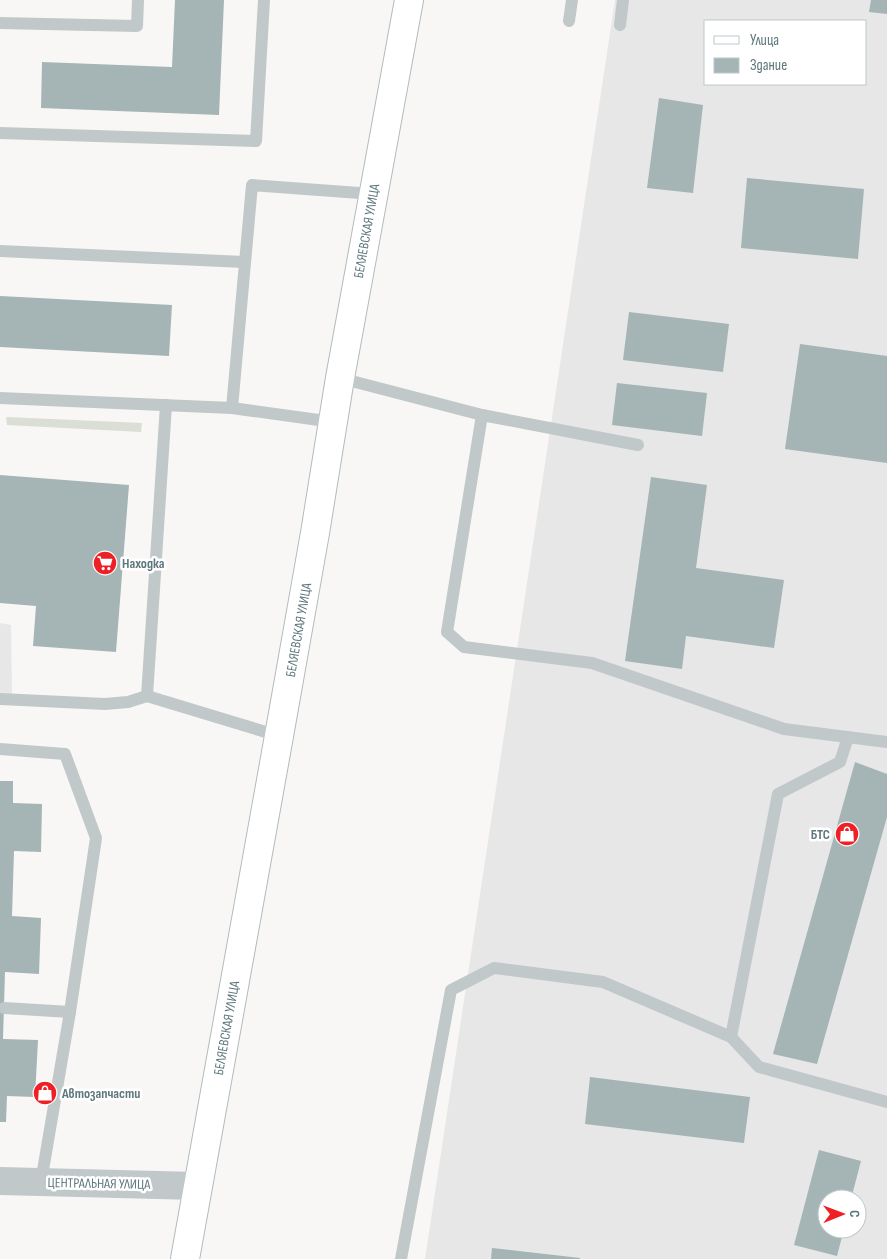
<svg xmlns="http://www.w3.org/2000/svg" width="887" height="1259" viewBox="0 0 887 1259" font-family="'Sofia Sans Condensed',sans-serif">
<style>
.built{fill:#e6e7e6;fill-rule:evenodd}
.green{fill:#daded4}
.building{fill:#a5b4b5}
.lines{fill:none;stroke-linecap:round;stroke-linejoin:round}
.primary-casing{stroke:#b2bbbc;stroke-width:30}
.service{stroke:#c1c8ca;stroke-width:12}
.tertiary{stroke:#c1c8ca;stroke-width:28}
.primary{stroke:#fff;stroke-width:28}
.labels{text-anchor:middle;stroke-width:5;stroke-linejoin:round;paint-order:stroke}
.street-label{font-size:14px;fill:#5d777c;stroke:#fff}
.poi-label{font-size:14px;font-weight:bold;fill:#5d777c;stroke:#fff;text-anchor:start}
</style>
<rect width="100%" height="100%" fill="#f8f7f5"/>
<g class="built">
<path d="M 615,0 L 887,0 L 887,1259 L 425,1259 ZM 706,21 L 866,21 L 866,84 L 706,84 ZM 827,1199 L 857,1199 L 857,1229 L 827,1229 Z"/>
<path d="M 0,623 L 11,625 L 12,696 L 0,695 Z"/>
</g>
<path class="green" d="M 6,417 L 142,423 L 141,432 L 7,425 Z"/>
<g class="building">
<path d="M 175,0 L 224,0 L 219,115 L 41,108 L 42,62 L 172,67 Z"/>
<path d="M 871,0 L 887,0 L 887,14 L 869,12 Z"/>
<path d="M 659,98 L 703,105 L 693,193 L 647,188 Z"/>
<path d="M 747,178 L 864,189 L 858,259 L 741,248 Z"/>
<path d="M 0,296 L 172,305 L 169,356 L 0,347 Z"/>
<path d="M 629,312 L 729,324 L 723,372 L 623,360 Z"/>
<path d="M 800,344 L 887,356 L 887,463 L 785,449 Z"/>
<path d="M 617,383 L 707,393 L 702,436 L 612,425 Z"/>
<path d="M 0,475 L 129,485 L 116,652 L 33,646 L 36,606 L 0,603 Z"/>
<path d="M 651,477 L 707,485 L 696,568 L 784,580 L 774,648 L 686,636 L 682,669 L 625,661 Z"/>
<path d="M 855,762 L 887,774 L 887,817 L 817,1064 L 773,1054 Z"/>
<path d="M 0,781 L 13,781 L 13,803 L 42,804 L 41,852 L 14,851 L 12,916 L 41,918 L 39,974 L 5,972 L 3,1039 L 38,1040 L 35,1097 L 7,1096 L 6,1122 L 0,1122 Z"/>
<path d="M 590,1077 L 750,1097 L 744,1143 L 585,1124 Z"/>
<path d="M 819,1150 L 861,1161 L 851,1199 L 827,1199 L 827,1229 L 844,1229 L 837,1256 L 794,1245 Z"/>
<path d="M 492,1248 L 580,1258 L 580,1259 L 491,1259 Z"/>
</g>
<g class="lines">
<g class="primary-casing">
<path id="primary" d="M 185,1259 L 279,736 L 315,533 L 340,378 L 409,0"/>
</g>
<g class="service">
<path d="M 569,21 L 572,0"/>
<path d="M 0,23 L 137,26 L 138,0"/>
<path d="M 620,25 L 623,0"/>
<path d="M 0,133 L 256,141 L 264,0"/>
<path d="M 0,251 L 244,262"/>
<path d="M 340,378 L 482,415 L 447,632 L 464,647 L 592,663 L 784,729 L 887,742"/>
<path d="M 0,398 L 232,408 L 333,422"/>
<path d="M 232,408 L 252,185 L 373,194"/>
<path d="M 482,415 L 638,445"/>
<path d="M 147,696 L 166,405"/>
<path d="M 0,699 L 105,704 L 128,702 L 147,696 L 279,736"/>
<path d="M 0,749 L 65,754 L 96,838 L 70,1012 L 41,1182"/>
<path d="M 4,1008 L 70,1012"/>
<path d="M 731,1037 L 759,1067 L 887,1102"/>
<path d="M 401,1259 L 451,990 L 494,968 L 603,982 L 731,1037 L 778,794 L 840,762 L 848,737"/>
</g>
<path class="tertiary" d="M 0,1181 L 197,1186"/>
<use href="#primary" class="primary"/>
</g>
<defs>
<g id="supermarket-disc" transform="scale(1.25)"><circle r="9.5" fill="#ee1f25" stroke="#fff"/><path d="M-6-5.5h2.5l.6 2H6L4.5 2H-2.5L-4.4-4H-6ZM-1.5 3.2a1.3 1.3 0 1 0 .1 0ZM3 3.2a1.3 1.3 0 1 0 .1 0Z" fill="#fff"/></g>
<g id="shop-disc" transform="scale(1.25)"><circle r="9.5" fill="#ee1f25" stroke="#fff"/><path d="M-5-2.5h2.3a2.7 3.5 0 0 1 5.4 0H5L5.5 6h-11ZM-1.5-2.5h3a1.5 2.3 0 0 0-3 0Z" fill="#fff"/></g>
</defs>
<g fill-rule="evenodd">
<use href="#supermarket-disc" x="105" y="563"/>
<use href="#shop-disc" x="847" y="834"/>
<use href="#shop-disc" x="45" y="1093"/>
</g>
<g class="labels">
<g class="street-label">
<text transform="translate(366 231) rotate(-80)" y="5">БЕЛЯЕВСКАЯ УЛИЦА</text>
<text transform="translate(298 630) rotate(-80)" y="5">БЕЛЯЕВСКАЯ УЛИЦА</text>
<text transform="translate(226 1028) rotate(-80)" y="5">БЕЛЯЕВСКАЯ УЛИЦА</text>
<text transform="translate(99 1183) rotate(1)" y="5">ЦЕНТРАЛЬНАЯ УЛИЦА</text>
</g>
<g class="poi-label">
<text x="122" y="568">Находка</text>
<text x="830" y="839" text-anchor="end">БТС</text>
<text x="62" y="1098">Автозапчасти</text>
</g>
</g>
<rect x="704" y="20" width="162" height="65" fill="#ffffff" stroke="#bec9cb"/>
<rect x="714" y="36" width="25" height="8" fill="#ffffff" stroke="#bec9cb"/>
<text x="750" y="45" font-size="15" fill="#5d777c">Улица</text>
<rect x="714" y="58" width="25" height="15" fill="#a5b4b5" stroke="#bec9cb"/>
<text x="750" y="70" font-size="15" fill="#5d777c">Здание</text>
<g transform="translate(842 1214) rotate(89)"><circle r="24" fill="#ffffff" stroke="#bec9cb"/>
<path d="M0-4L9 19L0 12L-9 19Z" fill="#ee1f25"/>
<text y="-8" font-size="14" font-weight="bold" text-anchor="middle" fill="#5d777c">С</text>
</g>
</svg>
